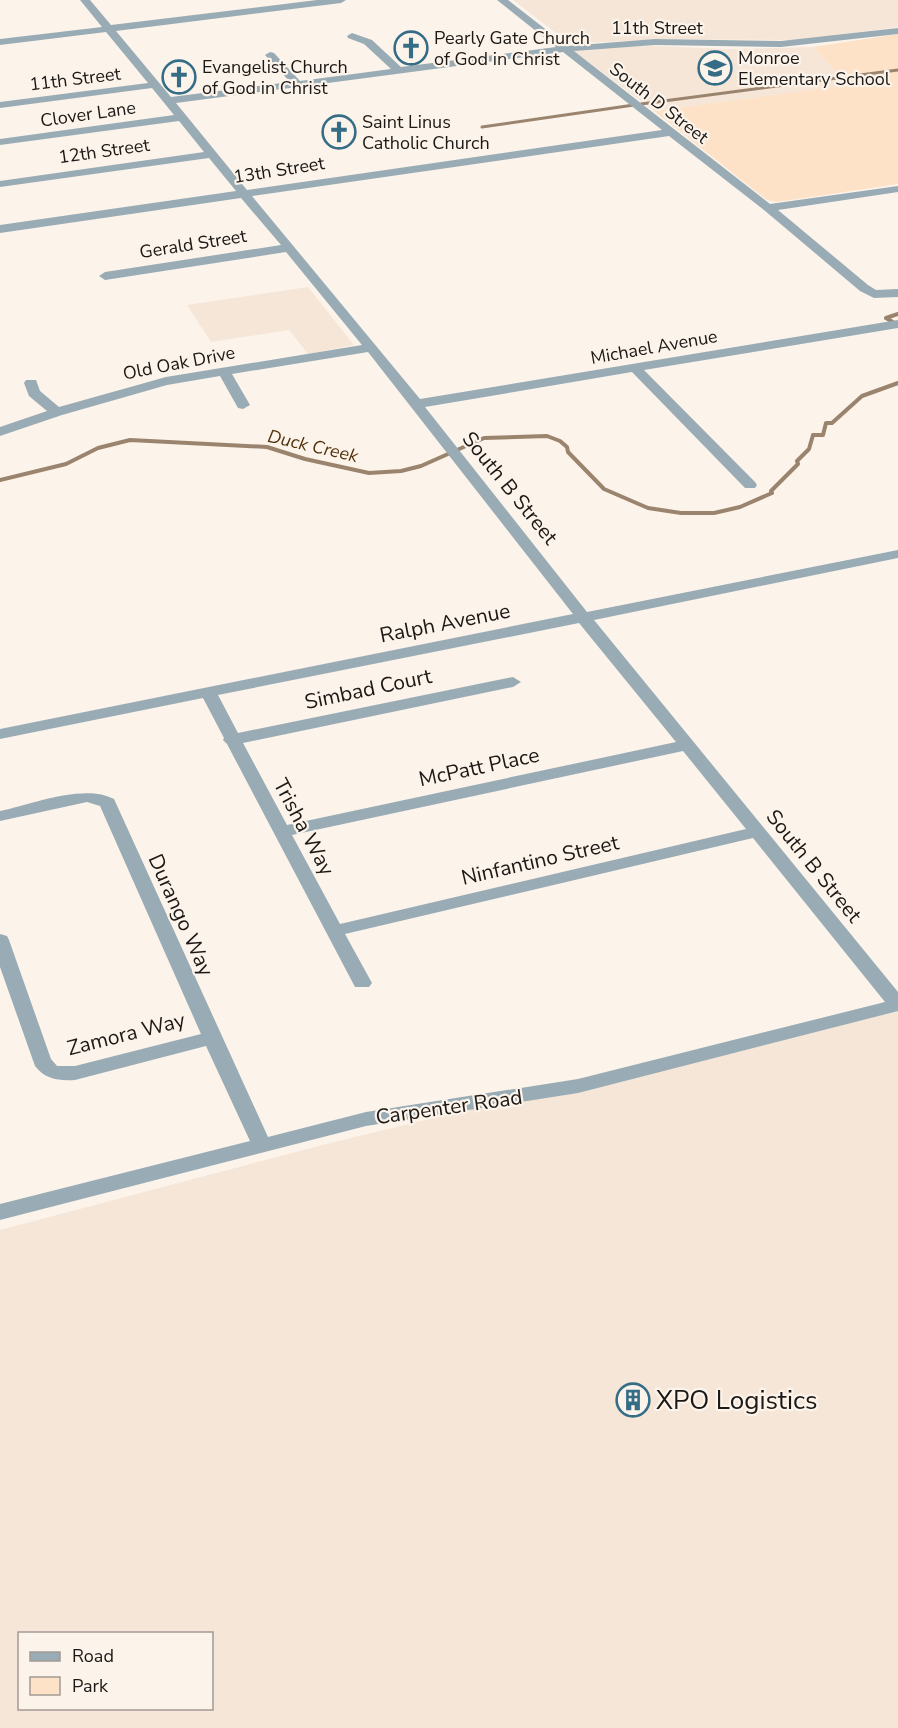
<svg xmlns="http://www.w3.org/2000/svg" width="898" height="1728" viewBox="0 0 898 1728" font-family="'Nunito Sans',sans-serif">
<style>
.built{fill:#f5e6d8;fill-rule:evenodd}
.green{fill:#fde2c8}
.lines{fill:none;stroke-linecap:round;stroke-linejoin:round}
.stream-far1{stroke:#9b846e;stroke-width:3}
.stream{stroke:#9b846e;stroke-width:4}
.minor{fill:#99acb5;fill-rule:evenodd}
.labels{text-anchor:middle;stroke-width:4.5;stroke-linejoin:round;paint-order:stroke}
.far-street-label{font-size:18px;fill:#1b1815;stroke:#fcf3ea}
.far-poi-label{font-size:18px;fill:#1b1815;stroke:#fcf3ea;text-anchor:start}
.far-water-label{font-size:18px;font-style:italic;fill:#51310c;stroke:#fcf3ea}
.street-label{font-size:21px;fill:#1b1815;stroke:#fcf3ea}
.near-poi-label{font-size:26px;fill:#1b1815;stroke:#fcf3ea;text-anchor:start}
</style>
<rect width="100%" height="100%" fill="#fcf3ea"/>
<g class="built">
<path d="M 513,0 L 898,0 L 898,27 L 803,40 L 667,39 L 579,43 L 565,40 Z"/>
<path d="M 655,46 L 728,49 L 813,47 L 850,85 L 654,111 L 574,51 L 605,47 Z"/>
<path d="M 308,287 L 354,345 L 308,354 L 289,330 L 211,342 L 187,305 Z"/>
<path d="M 898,1006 L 898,1728 L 0,1728 L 0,1230 L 330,1143 ZM 20,1634 L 212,1634 L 212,1708 L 20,1708 Z"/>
</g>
<path class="green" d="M 898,34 L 898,184 L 777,202 L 767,200 L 654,111 L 849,85 L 813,47 Z"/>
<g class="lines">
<g class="stream-far1">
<path d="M 641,104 L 898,70"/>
<path d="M 482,127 L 634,105"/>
</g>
<g class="stream">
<path d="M 898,314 L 886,318 L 898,325"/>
<path d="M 0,480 L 66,464 L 98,448 L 130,440 L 267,447 L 305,459 L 369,473 L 401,471 L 421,466 L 484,438 L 547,436 L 560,441 L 567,447 L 568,452 L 604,489 L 648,508 L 681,513 L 714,513 L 740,507 L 772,493 L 771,491 L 798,464 L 797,461 L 809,449 L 813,435 L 823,435 L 826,423 L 832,423 L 862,396 L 898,383"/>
</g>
<path class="minor" d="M 80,0 L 90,0 L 111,25 L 317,0 L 346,0 L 341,3 L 116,31 L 171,97 L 290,82 L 265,55 L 270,52 L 274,53 L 300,81 L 391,69 L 364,44 L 348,38 L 347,36 L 352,33 L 372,40 L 401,67 L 556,47 L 497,0 L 508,0 L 567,46 L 655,39 L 781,41 L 898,28 L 898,34 L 781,47 L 655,45 L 574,51 L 770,204 L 898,186 L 898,192 L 778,210 L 868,285 L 876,290 L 898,289 L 898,297 L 874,298 L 860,291 L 764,210 L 669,136 L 252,196 L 420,399 L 898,320 L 898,328 L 644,370 L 755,482 L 757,485 L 755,488 L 745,488 L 632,372 L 425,407 L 587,612 L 898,550 L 898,558 L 594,620 L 898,992 L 898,1011 L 578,1093 L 366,1126 L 0,1220 L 0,1204 L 250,1141 L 206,1046 L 75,1080 C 58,1081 45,1079 35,1066 L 0,967 L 0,934 L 7,936 L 9,940 L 51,1059 L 57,1066 L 75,1066 L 201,1034 L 100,806 L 87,802 L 0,821 L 0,811 C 32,804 85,783 114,799 L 268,1137 L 366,1112 L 578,1079 L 885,1002 L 753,838 L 345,934 L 372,983 L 369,987 L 355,987 L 227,744 L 223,740 L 224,738 L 203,698 L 0,739 L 0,729 L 573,614 L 368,352 L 232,374 L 250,405 L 243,409 L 238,408 L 220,376 L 167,385 L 62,415 L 0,436 L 0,427 L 47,411 L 29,396 L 24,383 L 26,380 L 36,380 L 40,391 L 59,407 L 166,377 L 362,345 L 286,252 L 105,280 L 99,276 L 105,272 L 281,245 L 241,198 L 0,233 L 0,225 L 236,191 L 209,158 L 0,187 L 0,181 L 204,152 L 179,121 L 0,145 L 0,139 L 174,115 L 152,88 L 0,108 L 0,102 L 148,83 L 106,32 L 0,45 L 0,39 L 102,27 ZM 563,52 L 662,130 L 247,190 L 176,103 ZM 579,623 L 676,742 L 287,825 L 243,743 L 513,687 L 521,682 L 513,677 L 238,733 L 218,695 ZM 683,751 L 746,829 L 340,924 L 292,835 Z"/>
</g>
<defs>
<g id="church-ring" transform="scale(1.725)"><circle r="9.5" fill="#fcf3ea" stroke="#356d87" stroke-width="1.5"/><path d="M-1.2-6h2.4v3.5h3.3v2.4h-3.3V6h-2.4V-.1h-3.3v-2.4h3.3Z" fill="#356d87"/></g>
<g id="school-ring" transform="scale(1.725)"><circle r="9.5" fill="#fcf3ea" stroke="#356d87" stroke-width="1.5"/><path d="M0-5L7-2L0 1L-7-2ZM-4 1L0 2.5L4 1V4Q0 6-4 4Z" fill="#356d87"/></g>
<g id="building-ring" transform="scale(1.725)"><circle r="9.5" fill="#fcf3ea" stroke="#356d87" stroke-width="1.5"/><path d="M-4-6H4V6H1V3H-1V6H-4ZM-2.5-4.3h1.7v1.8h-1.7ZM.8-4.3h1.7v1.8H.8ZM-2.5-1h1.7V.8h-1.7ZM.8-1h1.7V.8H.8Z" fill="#356d87"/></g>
</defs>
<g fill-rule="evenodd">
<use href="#church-ring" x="411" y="48"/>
<use href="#school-ring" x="715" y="68"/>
<use href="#church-ring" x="179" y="77"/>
<use href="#church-ring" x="339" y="132"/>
<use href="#building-ring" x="633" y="1400"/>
</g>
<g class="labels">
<g class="far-street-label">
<text x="657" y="34">11th Street</text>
<text transform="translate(75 79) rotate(-7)" y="6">11th Street</text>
<text transform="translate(659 103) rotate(38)" y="6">South D Street</text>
<text transform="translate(88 114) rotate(-8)" y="6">Clover Lane</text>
<text transform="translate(104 151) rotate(-8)" y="6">12th Street</text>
<text transform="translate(279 170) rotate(-9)" y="6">13th Street</text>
<text transform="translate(193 244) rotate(-9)" y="6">Gerald Street</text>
<text transform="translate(654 347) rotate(-10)" y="6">Michael Avenue</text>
<text transform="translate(179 363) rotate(-11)" y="6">Old Oak Drive</text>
</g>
<g class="far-poi-label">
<text x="434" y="44">Pearly Gate Church<tspan x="434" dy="21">of God in Christ</tspan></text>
<text x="738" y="64">Monroe<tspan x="738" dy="21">Elementary School</tspan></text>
<text x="202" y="73">Evangelist Church<tspan x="202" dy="21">of God in Christ</tspan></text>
<text x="362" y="128">Saint Linus<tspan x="362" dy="21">Catholic Church</tspan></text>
</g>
<g class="far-water-label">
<text transform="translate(313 446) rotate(13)" y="6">Duck Creek</text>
</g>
<g class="street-label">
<text transform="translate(510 488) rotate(51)" y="7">South B Street</text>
<text transform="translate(445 623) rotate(-11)" y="7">Ralph Avenue</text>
<text transform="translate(368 689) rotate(-12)" y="7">Simbad Court</text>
<text transform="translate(479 767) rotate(-12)" y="7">McPatt Place</text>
<text transform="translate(304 827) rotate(62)" y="7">Trisha Way</text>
<text transform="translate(540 860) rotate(-13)" y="7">Ninfantino Street</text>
<text transform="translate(814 866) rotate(51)" y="7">South B Street</text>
<text transform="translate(181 915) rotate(66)" y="7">Durango Way</text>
<text transform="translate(126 1034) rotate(-14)" y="7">Zamora Way</text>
<text transform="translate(449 1107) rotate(-8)" y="7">Carpenter Road</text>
</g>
<g class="near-poi-label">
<text x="656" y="1409">XPO Logistics</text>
</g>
</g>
<rect x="18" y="1632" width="195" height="78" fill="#fcf3ea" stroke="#a29b95" stroke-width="1.5"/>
<rect x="30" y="1652" width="30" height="9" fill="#99acb5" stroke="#a29b95" stroke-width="1.5"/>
<text x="72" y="1662" font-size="18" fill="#1b1815">Road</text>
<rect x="30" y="1677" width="30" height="18" fill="#fde2c8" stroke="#a29b95" stroke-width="1.5"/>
<text x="72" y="1692" font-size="18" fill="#1b1815">Park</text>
</svg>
